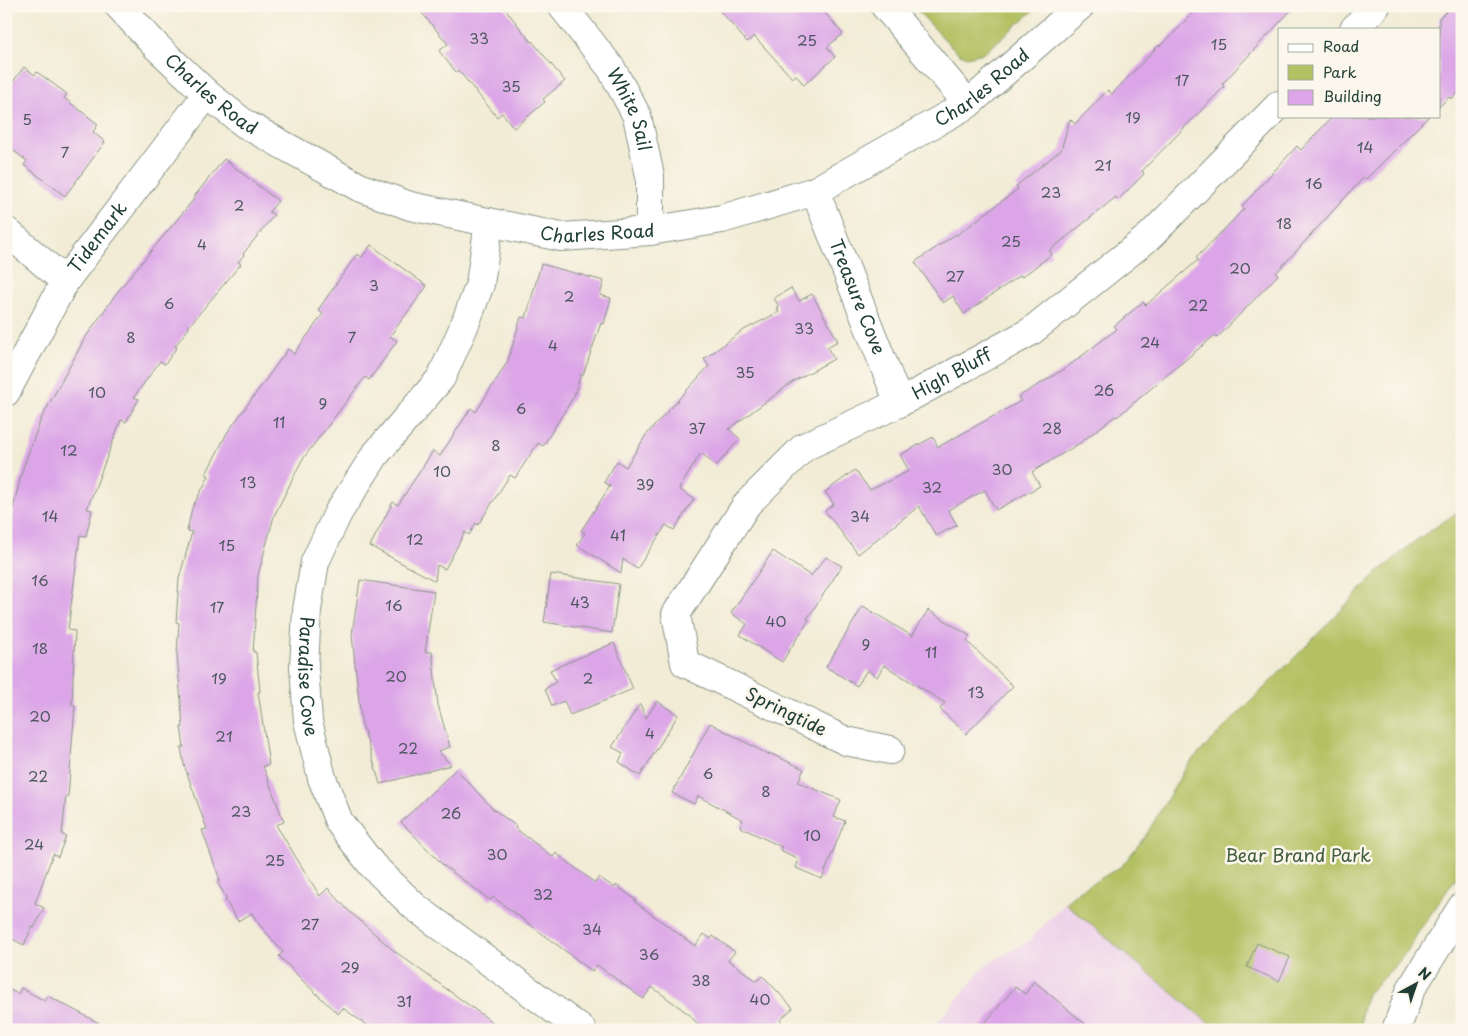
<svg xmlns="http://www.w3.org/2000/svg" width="1468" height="1036" viewBox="0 0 1468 1036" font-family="'Playpen Sans',sans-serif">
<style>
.built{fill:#edd0e9}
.green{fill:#b4c163;stroke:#6a7f4c}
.building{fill:#dba5e7}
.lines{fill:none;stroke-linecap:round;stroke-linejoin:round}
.minor-casing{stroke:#889485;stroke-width:30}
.minor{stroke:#fff;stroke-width:28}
.labels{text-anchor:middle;stroke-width:5;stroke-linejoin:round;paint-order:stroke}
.number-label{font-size:15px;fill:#4e5761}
.street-label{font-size:18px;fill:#1f3d34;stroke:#fbf7ec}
.park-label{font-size:18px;fill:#445e40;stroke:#fbf7ec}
</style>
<rect width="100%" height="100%" fill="#fbf7ec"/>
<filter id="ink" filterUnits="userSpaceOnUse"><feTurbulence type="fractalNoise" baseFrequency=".02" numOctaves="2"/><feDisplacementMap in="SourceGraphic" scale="10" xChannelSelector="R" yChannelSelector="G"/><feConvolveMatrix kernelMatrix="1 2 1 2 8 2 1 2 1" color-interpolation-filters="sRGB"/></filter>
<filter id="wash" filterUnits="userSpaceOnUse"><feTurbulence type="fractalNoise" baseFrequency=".0096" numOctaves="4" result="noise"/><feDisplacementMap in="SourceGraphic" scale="20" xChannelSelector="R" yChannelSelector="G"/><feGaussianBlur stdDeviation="1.12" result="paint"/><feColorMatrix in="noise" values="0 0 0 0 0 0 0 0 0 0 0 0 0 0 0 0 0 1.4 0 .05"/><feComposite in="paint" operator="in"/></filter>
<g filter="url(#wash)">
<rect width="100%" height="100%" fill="#f2ecd6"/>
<path class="built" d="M 1065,903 L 1132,959 L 1217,1030 L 931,1030 L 986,965 L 1030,940 Z"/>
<g class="green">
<path d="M 913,6 L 1039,6 L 984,53 L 967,57 L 960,54 L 952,47 Z"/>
<path d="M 1462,509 L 1462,869 L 1417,934 L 1408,951 L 1394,967 L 1367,994 L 1361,1014 L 1362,1030 L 1217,1030 L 1065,903 L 1079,891 L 1122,866 L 1146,835 L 1188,764 L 1309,643 L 1375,575 L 1415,541 Z"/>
</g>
<g id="blocks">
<g class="building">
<path d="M 416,6 L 503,6 L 531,42 L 532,41 L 565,81 L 543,99 L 545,102 L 514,128 L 502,113 L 497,117 L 458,70 L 456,72 L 439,51 L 448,44 Z"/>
<path d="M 716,6 L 819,6 L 843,34 L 827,47 L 835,57 L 804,85 L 796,75 L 792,78 L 754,36 L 747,42 Z"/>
<path d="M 1199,6 L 1295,6 L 1222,84 L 1224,87 L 1142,171 L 1144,174 L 1118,200 L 1116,197 L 1049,251 L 1052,254 L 1022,277 L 1021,275 L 964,314 L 953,296 L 943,303 L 915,262 L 956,234 L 957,235 L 1018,189 L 1016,186 L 1061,150 L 1070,119 L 1075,124 L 1108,90 L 1112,94 L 1159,45 L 1160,46 L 1175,32 Z"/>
<path d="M 1453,6 L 1462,6 L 1462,89 L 1451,99 L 1449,97 L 1439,107 L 1439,18 Z"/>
<path d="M 24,67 L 35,75 L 37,72 L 67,94 L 64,98 L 98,124 L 93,132 L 105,142 L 65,196 L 24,165 L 27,161 L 6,145 L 6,91 Z"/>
<path d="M 1333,116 L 1429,116 L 1366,179 L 1364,177 L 1276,273 L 1278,275 L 1217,338 L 1215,335 L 1117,417 L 1115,416 L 1080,443 L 1032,472 L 1040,486 L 996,510 L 985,490 L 948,510 L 957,525 L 936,536 L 919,506 L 858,554 L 825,511 L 834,504 L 825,492 L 855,470 L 870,490 L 909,471 L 900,455 L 933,437 L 938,447 L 1021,401 L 1018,397 L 1066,368 L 1117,329 L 1114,326 L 1143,302 L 1146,305 L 1198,260 L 1196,258 L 1244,209 L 1242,206 L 1297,146 L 1301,150 Z"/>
<path d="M 224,159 L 278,201 L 269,212 L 274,215 L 243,254 L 244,255 L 238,262 L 241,264 L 188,327 L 189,328 L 175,346 L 177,347 L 165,364 L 160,361 L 134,397 L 139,399 L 126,422 L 121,420 L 87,509 L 92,510 L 86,536 L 80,535 L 68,630 L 75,631 L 72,705 L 75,705 L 68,797 L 66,796 L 62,835 L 66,836 L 58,857 L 53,854 L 35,903 L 44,908 L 34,928 L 32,927 L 24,945 L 6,936 L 6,536 L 23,468 L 41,419 L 85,338 L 118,291 L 194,199 L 193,198 Z"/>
<path d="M 371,245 L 427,286 L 390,336 L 397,341 L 369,380 L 365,377 L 302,460 L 274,516 L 258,575 L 253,652 L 256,652 L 260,692 L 258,692 L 269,765 L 263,766 L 284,822 L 276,825 L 320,896 L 328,888 L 348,910 L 393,950 L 503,1030 L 373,1030 L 343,1008 L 338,1014 L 301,979 L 279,956 L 283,952 L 258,923 L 252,913 L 238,921 L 225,900 L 227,899 L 217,882 L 220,880 L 202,830 L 207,829 L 184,765 L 181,747 L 184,747 L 181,727 L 183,727 L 177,654 L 179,623 L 176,622 L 179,579 L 192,532 L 187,531 L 192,508 L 209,476 L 206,474 L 227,433 L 288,349 L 294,354 L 323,314 L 318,310 L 357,254 L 362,257 Z"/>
<path d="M 541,264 L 604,281 L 600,295 L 611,298 L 604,324 L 601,323 L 583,375 L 581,374 L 574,396 L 543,446 L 538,443 L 515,478 L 510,475 L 478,525 L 476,523 L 469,535 L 465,532 L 445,569 L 437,565 L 435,581 L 370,546 L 393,502 L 398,505 L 433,451 L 440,456 L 471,408 L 476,412 L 508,361 L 521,317 L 526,318 Z"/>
<path d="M 791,288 L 799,301 L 812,294 L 838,341 L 827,347 L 834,359 L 794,381 L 729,429 L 740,439 L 716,466 L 701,453 L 679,489 L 694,499 L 674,530 L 666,525 L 637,569 L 623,559 L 621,573 L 577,545 L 585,533 L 581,531 L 610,486 L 604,482 L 617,461 L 626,467 L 646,435 L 709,366 L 704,359 L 742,331 L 779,312 L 777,308 L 779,307 L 774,298 Z"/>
<path d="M 773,551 L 811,576 L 826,557 L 842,566 L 807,619 L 809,620 L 782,662 L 740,635 L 747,624 L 731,613 Z"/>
<path d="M 551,574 L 619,584 L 612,633 L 544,622 Z"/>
<path d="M 360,580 L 434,591 L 425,652 L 432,652 L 438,705 L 450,747 L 438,751 L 451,765 L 380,784 L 361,720 L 352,635 Z"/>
<path d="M 863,606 L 912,636 L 928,610 L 970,636 L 967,641 L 1013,686 L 966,734 L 940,709 L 945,703 L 884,665 L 877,677 L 867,670 L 857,686 L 826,667 Z"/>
<path d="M 614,643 L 633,689 L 570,715 L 564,701 L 552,706 L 545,689 L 556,682 L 550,670 Z"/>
<path d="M 657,701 L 678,715 L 640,776 L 619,762 L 623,753 L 612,747 L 640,704 L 646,718 Z"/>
<path d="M 710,723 L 769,755 L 769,753 L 804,769 L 798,782 L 841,800 L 834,817 L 845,821 L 822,879 L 796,868 L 799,859 L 780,850 L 782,847 L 740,827 L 743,820 L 698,796 L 694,804 L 672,793 Z"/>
<path d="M 456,769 L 492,808 L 516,826 L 515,828 L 553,857 L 556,853 L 595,883 L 599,877 L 615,888 L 616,885 L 636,900 L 635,902 L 695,946 L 704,934 L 711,939 L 713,936 L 735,952 L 728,960 L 757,981 L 763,976 L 793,1008 L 780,1020 L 788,1030 L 702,1030 L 690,1015 L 652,987 L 643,999 L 597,965 L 592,971 L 493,897 L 490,900 L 443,865 L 401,822 Z"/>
<path d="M 1257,943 L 1290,957 L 1279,981 L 1247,967 Z"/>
<path d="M 1034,981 L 1092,1030 L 979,1030 L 1015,987 L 1025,994 Z"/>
<path d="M 6,988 L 18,994 L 21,988 L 45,1001 L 48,996 L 112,1030 L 6,1030 Z"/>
</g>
</g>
</g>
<g filter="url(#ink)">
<use href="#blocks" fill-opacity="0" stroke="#889485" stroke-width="1"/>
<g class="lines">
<g class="minor-casing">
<g id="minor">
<path id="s1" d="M 119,6 L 156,46 L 207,94 L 245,124 L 359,187 L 410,206 L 561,237 L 650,231 L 722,219 L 815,191 L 968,104 L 1080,6"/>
<path id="s2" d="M 562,6 L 611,68 L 637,116 L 650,176 L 650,231"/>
<path d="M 885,6 L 968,104"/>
<path d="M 1354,29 L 1376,6"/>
<path id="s3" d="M 815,191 L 899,403"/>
<path id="s4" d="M 489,222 L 480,284 L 465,324 L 441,378 L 375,455 L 338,513 L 315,562 L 307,610 L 304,667 L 308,721 L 322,778 L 339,822 L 372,865 L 415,907 L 582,1030"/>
<path d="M 6,231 L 65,281"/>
<path id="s5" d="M 6,392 L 65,281 L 207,94"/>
<path id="s6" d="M 890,750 L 846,741 L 685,663 L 676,614 L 747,504 L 804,447 L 899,403 L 1030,332 L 1150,236 L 1279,105"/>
<path d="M 1396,1030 L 1411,989 L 1462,907"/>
</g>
</g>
<use href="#minor" class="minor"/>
</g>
</g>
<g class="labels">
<g class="number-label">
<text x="479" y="44">33</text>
<text x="807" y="46">25</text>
<text x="1219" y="50">15</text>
<text x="1182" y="86">17</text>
<text x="511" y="92">35</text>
<text x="1133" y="123">19</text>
<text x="27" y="125">5</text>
<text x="1365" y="153">14</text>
<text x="65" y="158">7</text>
<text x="1103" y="171">21</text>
<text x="1314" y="189">16</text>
<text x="1051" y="198">23</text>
<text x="239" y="211">2</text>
<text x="1284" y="229">18</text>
<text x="1011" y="247">25</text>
<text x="202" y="250">4</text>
<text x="1240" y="274">20</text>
<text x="955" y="282">27</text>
<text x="374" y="291">3</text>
<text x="569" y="302">2</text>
<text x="169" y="309">6</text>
<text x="1198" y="311">22</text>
<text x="804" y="334">33</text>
<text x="131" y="343">8</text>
<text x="352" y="343">7</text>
<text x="1150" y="348">24</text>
<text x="553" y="351">4</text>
<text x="745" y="378">35</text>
<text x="1104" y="396">26</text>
<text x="97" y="398">10</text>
<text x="323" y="409">9</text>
<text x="521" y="414">6</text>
<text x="279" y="428">11</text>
<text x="697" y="434">37</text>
<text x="1052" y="434">28</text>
<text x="496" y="451">8</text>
<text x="69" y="456">12</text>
<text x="1002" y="475">30</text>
<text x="442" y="477">10</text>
<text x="248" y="488">13</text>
<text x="645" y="490">39</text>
<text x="932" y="493">32</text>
<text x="50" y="522">14</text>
<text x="860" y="522">34</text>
<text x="618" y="541">41</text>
<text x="415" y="545">12</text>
<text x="227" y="551">15</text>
<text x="40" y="586">16</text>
<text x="580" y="608">43</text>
<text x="394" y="611">16</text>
<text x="217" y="613">17</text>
<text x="776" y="627">40</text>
<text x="866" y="650">9</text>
<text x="40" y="654">18</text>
<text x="931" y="658">11</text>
<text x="396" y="682">20</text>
<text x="219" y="684">19</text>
<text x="588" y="684">2</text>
<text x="976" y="698">13</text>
<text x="40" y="722">20</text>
<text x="650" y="739">4</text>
<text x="224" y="742">21</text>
<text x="408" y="754">22</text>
<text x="708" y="779">6</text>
<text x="38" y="782">22</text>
<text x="766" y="797">8</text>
<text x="241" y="817">23</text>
<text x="451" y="819">26</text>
<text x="812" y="841">10</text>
<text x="34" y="850">24</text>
<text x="497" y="860">30</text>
<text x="275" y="866">25</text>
<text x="543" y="900">32</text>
<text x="310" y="930">27</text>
<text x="592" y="935">34</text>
<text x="649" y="960">36</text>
<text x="350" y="973">29</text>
<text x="701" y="986">38</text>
<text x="760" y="1005">40</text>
<text x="404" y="1007">31</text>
</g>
<g class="street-label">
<text dy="6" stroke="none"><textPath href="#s1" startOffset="968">Charles Road</textPath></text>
<text dy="6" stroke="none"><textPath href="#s1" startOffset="128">Charles Road</textPath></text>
<text dy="6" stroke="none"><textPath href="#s2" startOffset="125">White Sail</textPath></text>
<text dy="6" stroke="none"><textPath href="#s1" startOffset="548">Charles Road</textPath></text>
<text dy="6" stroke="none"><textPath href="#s5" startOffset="180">Tidemark</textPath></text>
<text dy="6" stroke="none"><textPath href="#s3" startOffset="114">Treasure Cove</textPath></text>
<text dy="6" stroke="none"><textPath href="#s6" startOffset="650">High Bluff</textPath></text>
<text dy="6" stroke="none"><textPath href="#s4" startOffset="504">Paradise Cove</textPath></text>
<text transform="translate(786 712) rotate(26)" y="6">Springtide</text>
</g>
<g class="park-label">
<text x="1298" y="862">Bear Brand Park</text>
</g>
</g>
<rect width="1468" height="1036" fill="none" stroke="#fbf7ec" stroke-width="25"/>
<rect x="1278" y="28" width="162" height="90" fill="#fbf7ec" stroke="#a3ada2"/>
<rect x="1288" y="44" width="25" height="8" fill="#ffffff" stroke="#a3ada2"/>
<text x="1323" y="52" font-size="15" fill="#1f3d34">Road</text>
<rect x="1288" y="65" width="25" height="15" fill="#b4c163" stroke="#a3ada2"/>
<text x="1323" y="78" font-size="15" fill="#1f3d34">Park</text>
<rect x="1288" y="90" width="25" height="15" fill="#dba5e7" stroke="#a3ada2"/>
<text x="1323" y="102" font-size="15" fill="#1f3d34">Building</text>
<g transform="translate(1416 984) rotate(40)" stroke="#fbf7ec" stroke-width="4" paint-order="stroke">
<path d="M0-4L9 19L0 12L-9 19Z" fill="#1f3d34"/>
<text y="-8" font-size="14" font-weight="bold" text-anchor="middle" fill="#1f3d34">N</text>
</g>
</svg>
